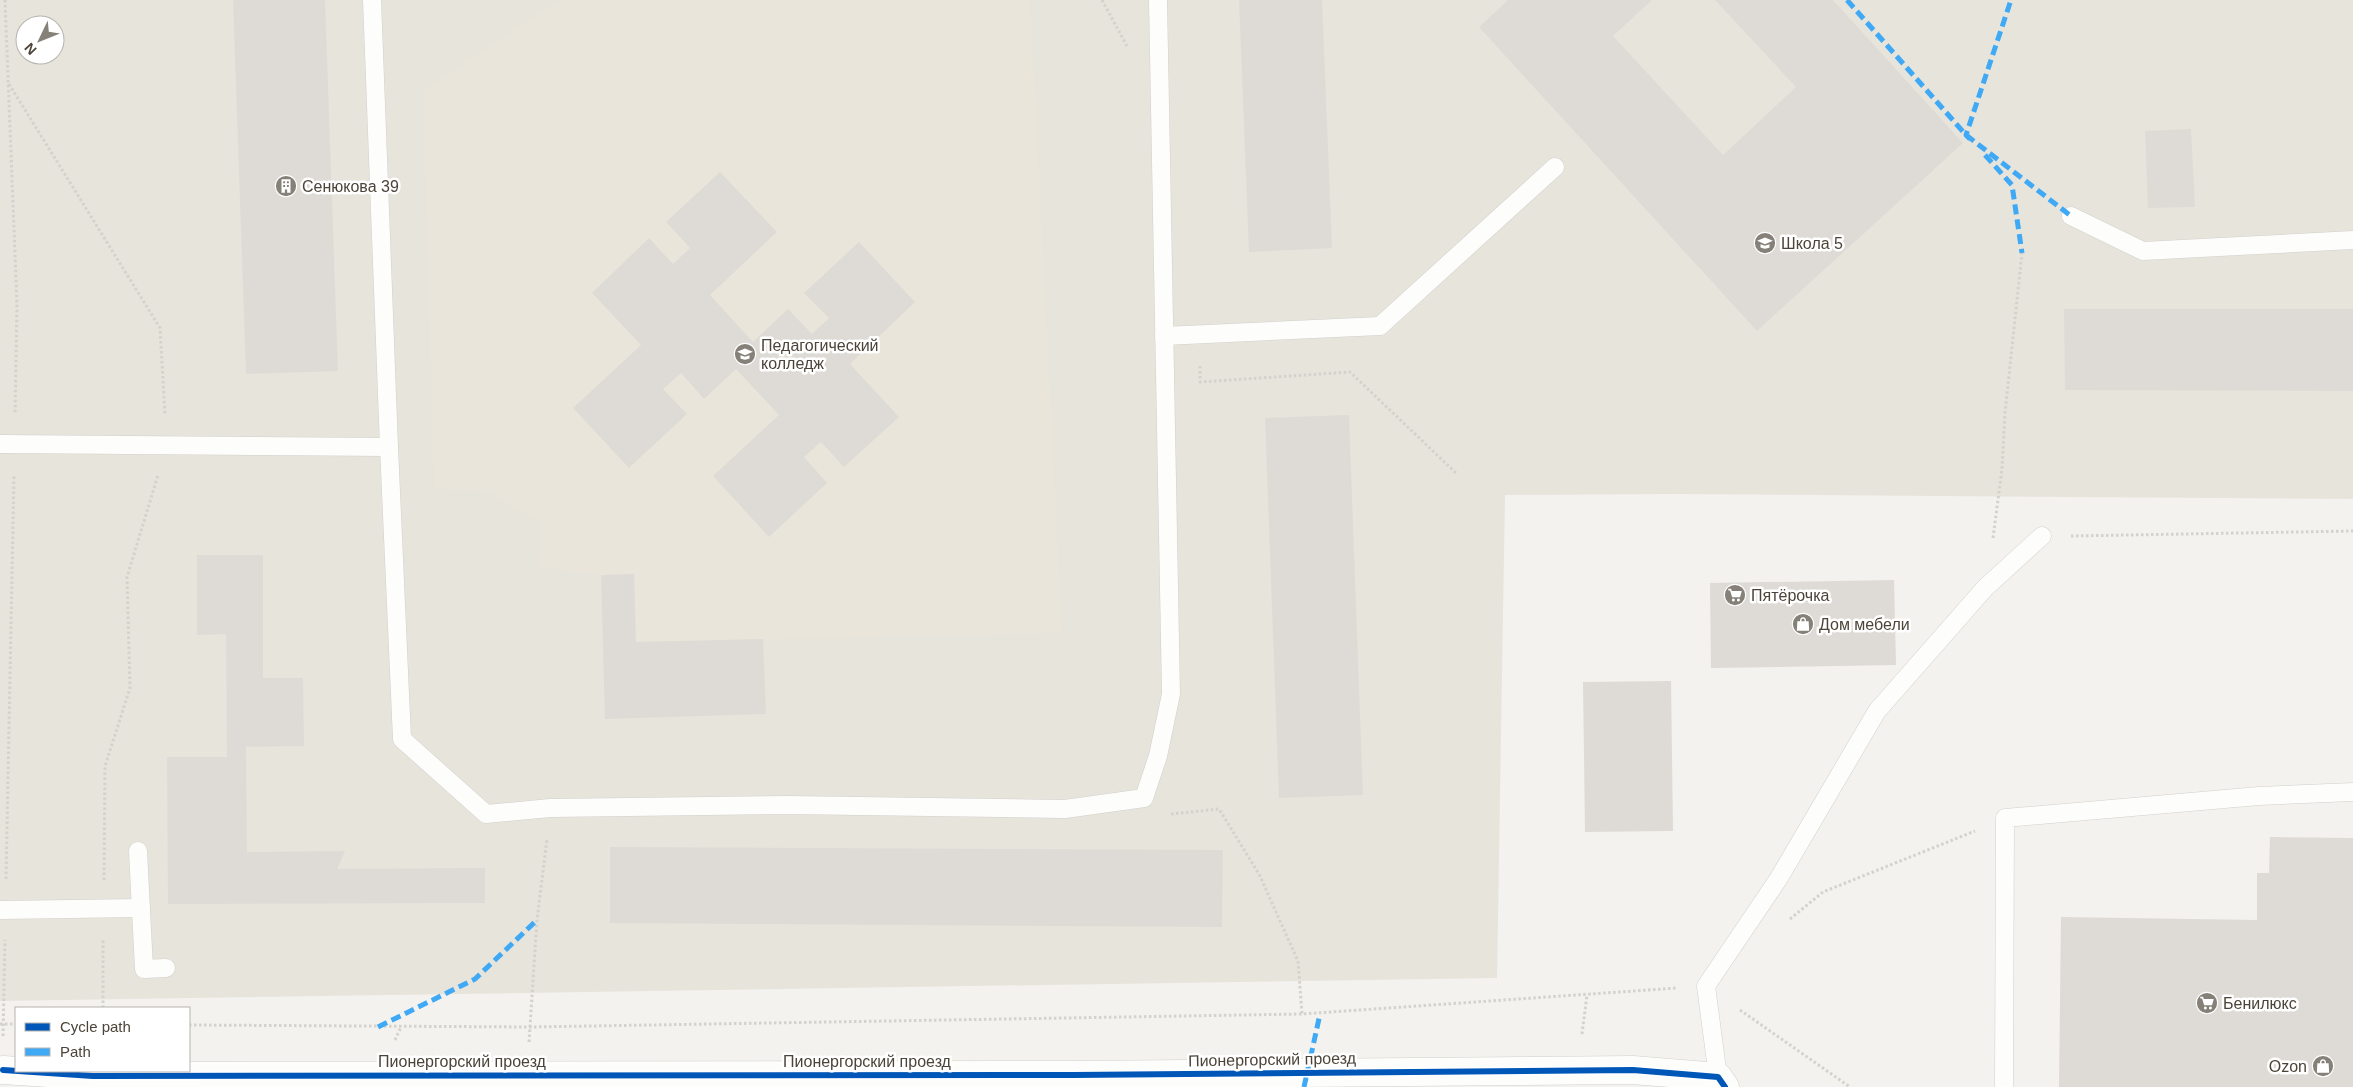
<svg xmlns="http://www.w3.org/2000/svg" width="2353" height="1087" viewBox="0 0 2353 1087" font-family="Helvetica,sans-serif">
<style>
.residential{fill:#e7e4dc;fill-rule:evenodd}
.education{fill:#eae5da}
.building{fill:#dedbd6}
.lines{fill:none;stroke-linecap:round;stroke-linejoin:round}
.lane-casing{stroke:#d2d0cb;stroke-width:19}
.street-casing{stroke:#d2d0cb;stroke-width:29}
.path{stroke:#d3d2cc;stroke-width:3;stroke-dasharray:2.5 2.5;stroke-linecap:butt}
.lane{stroke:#fdfdfc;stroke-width:18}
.street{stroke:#fdfdfc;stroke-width:28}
.quiet{stroke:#3fa9f5;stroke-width:5;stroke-dasharray:10 5;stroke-linecap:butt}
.cycleway-casing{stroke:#fff;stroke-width:9}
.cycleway{stroke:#0057b8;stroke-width:6}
.labels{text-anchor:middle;stroke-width:5;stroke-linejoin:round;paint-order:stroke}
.poi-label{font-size:16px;fill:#4b4439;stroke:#fff;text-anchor:start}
.street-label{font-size:16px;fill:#4b4439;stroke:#fff}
</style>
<rect width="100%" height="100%" fill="#f4f2ee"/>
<path class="residential" d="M 0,0 L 2353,0 L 2353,499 L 1673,494 L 1505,495 L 1497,978 L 0,1001 ZM 25,25 L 55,25 L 55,55 L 25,55 Z"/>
<path class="education" d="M 560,0 L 1030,0 L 1062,633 L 636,642 L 634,574 L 601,575 L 539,567 L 541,524 L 488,491 L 434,489 L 423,91 Z"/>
<g class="building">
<path d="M 233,0 L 325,0 L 338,371 L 246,374 Z"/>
<path d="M 1239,0 L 1322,0 L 1332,248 L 1249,252 Z"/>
<path d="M 1508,0 L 1652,0 L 1613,36 L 1723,155 L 1796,87 L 1715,0 L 1833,0 L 1963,143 L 1757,331 L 1479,27 Z"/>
<path d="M 2191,129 L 2195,207 L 2148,208 L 2145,131 Z"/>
<path d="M 720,172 L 777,232 L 710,295 L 753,342 L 788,309 L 812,334 L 829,318 L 804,293 L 859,242 L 915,302 L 850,364 L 899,417 L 844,467 L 821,442 L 804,457 L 827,483 L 769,537 L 713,476 L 779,415 L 736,369 L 704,399 L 681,373 L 663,389 L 687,414 L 629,468 L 573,408 L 641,345 L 592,293 L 649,238 L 673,264 L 690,248 L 666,222 Z"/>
<path d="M 2064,309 L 2353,309 L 2353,391 L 2065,390 Z"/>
<path d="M 1349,415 L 1363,795 L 1279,798 L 1265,418 Z"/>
<path d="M 197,555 L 263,555 L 263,678 L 303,678 L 304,746 L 246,747 L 247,852 L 345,851 L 337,869 L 485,868 L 485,903 L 168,904 L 167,757 L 227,757 L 226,634 L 197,635 Z"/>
<path d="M 634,574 L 636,642 L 763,639 L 766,714 L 605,719 L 601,575 Z"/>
<path d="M 1894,580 L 1896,665 L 1711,668 L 1710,583 Z"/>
<path d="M 1671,681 L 1673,831 L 1585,832 L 1583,682 Z"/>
<path d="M 2270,837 L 2353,838 L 2353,1087 L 2059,1087 L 2061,917 L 2257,920 L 2257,873 L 2269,873 Z"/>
<path d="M 610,847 L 1223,850 L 1222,927 L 610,923 Z"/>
</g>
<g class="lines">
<g class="lane-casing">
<g id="lane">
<path d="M 2071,216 L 2143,251 L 2353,240"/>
<path d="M 1164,336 L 1380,326 L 1555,167"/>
<path d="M 0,444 L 389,447 L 372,0"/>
<path d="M 389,447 L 402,739 L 486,814 L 550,808 L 788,805 L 1065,809 L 1144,798 L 1158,756 L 1171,694 L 1158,0"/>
<path d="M 138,851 L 144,969 L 166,968"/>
<path d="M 0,910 L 141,908"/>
<path d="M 1718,1077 L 1706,986 L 1779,878 L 1877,711 L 1985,588 L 2042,536"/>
<path d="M 2004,1087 L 2005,818 L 2259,796 L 2353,792"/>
</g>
</g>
<g class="street-casing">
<path id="street" d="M 3,1070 L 93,1076 L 1073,1075 L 1633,1070 L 1718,1077 L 1725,1087"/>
</g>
<g class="path">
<path d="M 5,0 L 17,305 L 15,414"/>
<path d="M 1102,0 L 1127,46"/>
<path d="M 9,84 L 160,328 L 165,415"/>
<path d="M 1200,366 L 1200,382 L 1350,372 L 1457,474"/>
<path d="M 2071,536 L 2353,531"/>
<path d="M 1993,538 L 2002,469 L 2005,413 L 2022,253"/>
<path d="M 1171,814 L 1219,809 L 1259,874 L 1298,961 L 1302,1014"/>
<path d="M 6,879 L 14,475"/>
<path d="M 104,880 L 105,766 L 130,688 L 127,577 L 158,475"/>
<path d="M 1790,919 L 1823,892 L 1975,831"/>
<path d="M 103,1008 L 103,938"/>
<path d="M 1740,1010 L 1850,1087"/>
<path d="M 0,1024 L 16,1024"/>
<path d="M 189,1025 L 531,1027 L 1302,1014 L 1677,988"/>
<path d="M 1582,1034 L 1587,995"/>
<path d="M 3,1036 L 5,940"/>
<path d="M 395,1040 L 401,1027"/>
<path d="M 529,1042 L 537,920 L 547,839"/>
</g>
<use href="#lane" class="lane"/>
<use href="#street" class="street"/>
<g class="quiet">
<path d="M 1847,0 L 1966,135 L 2071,216"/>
<path d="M 1970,139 L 1966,135 L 2011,0"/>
<path d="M 1985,155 L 2012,185 L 2022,253"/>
<path d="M 378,1027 L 475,979 L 537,920"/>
<path d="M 1304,1087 L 1320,1014"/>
</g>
<g class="cycleway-casing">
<path id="cycleway" d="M 3,1070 L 93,1076 L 1073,1075 L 1633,1070 L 1718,1077 L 1725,1087"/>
</g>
<use href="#cycleway" class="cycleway"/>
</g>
<defs>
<g id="building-disc" transform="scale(1.125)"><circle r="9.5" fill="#868178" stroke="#fff"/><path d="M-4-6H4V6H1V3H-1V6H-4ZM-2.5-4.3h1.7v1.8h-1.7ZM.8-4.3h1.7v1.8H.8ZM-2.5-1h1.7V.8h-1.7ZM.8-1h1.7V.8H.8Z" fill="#fff"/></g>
<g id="school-disc" transform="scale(1.125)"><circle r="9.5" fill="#868178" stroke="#fff"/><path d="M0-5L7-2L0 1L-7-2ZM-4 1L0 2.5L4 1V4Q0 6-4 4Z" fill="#fff"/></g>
<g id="university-disc" transform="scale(1.125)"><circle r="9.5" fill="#868178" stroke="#fff"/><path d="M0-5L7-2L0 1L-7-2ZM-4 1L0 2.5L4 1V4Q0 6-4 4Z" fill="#fff"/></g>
<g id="supermarket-disc" transform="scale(1.125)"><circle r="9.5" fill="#868178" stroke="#fff"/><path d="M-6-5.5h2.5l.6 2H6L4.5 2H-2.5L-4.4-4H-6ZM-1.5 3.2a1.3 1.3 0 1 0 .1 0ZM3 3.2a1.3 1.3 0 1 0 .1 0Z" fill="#fff"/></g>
<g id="shop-disc" transform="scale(1.125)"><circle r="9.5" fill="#868178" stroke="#fff"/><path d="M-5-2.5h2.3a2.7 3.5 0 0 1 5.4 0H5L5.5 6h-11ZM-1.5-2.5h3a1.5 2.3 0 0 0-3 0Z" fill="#fff"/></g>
</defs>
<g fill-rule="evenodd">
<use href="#building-disc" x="286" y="186"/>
<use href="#school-disc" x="1765" y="243"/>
<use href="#university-disc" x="745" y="354"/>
<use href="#supermarket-disc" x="1735" y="595"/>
<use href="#shop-disc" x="1803" y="624"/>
<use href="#supermarket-disc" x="2207" y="1003"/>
<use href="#shop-disc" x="2323" y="1066"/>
</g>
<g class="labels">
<g class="poi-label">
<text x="302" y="192">Сенюкова 39</text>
<text x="1781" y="249">Школа 5</text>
<text x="761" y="351">Педагогический<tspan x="761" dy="18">колледж</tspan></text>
<text x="1751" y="601">Пятёрочка</text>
<text x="1819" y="630">Дом мебели</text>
<text x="2223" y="1009">Бенилюкс</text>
<text x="2307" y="1072" text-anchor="end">Ozon</text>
</g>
<g class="street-label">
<text transform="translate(1272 1059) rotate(-1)" y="6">Пионергорский проезд</text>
<text x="462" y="1067">Пионергорский проезд</text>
<text x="867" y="1067">Пионергорский проезд</text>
</g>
</g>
<rect x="15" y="1007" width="175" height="65" fill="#ffffff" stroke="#b7b4b0"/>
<rect x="25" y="1023" width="25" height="8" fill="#0057b8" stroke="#b7b4b0"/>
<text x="60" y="1032" font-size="15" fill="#4b4439">Cycle path</text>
<rect x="25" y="1048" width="25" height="8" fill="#3fa9f5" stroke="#b7b4b0"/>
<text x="60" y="1057" font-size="15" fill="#4b4439">Path</text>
<g transform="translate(40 40) rotate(227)"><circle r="24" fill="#ffffff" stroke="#b7b4b0"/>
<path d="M0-4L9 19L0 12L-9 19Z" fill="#868178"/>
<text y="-8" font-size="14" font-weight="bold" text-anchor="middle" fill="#4b4439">N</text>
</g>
</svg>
